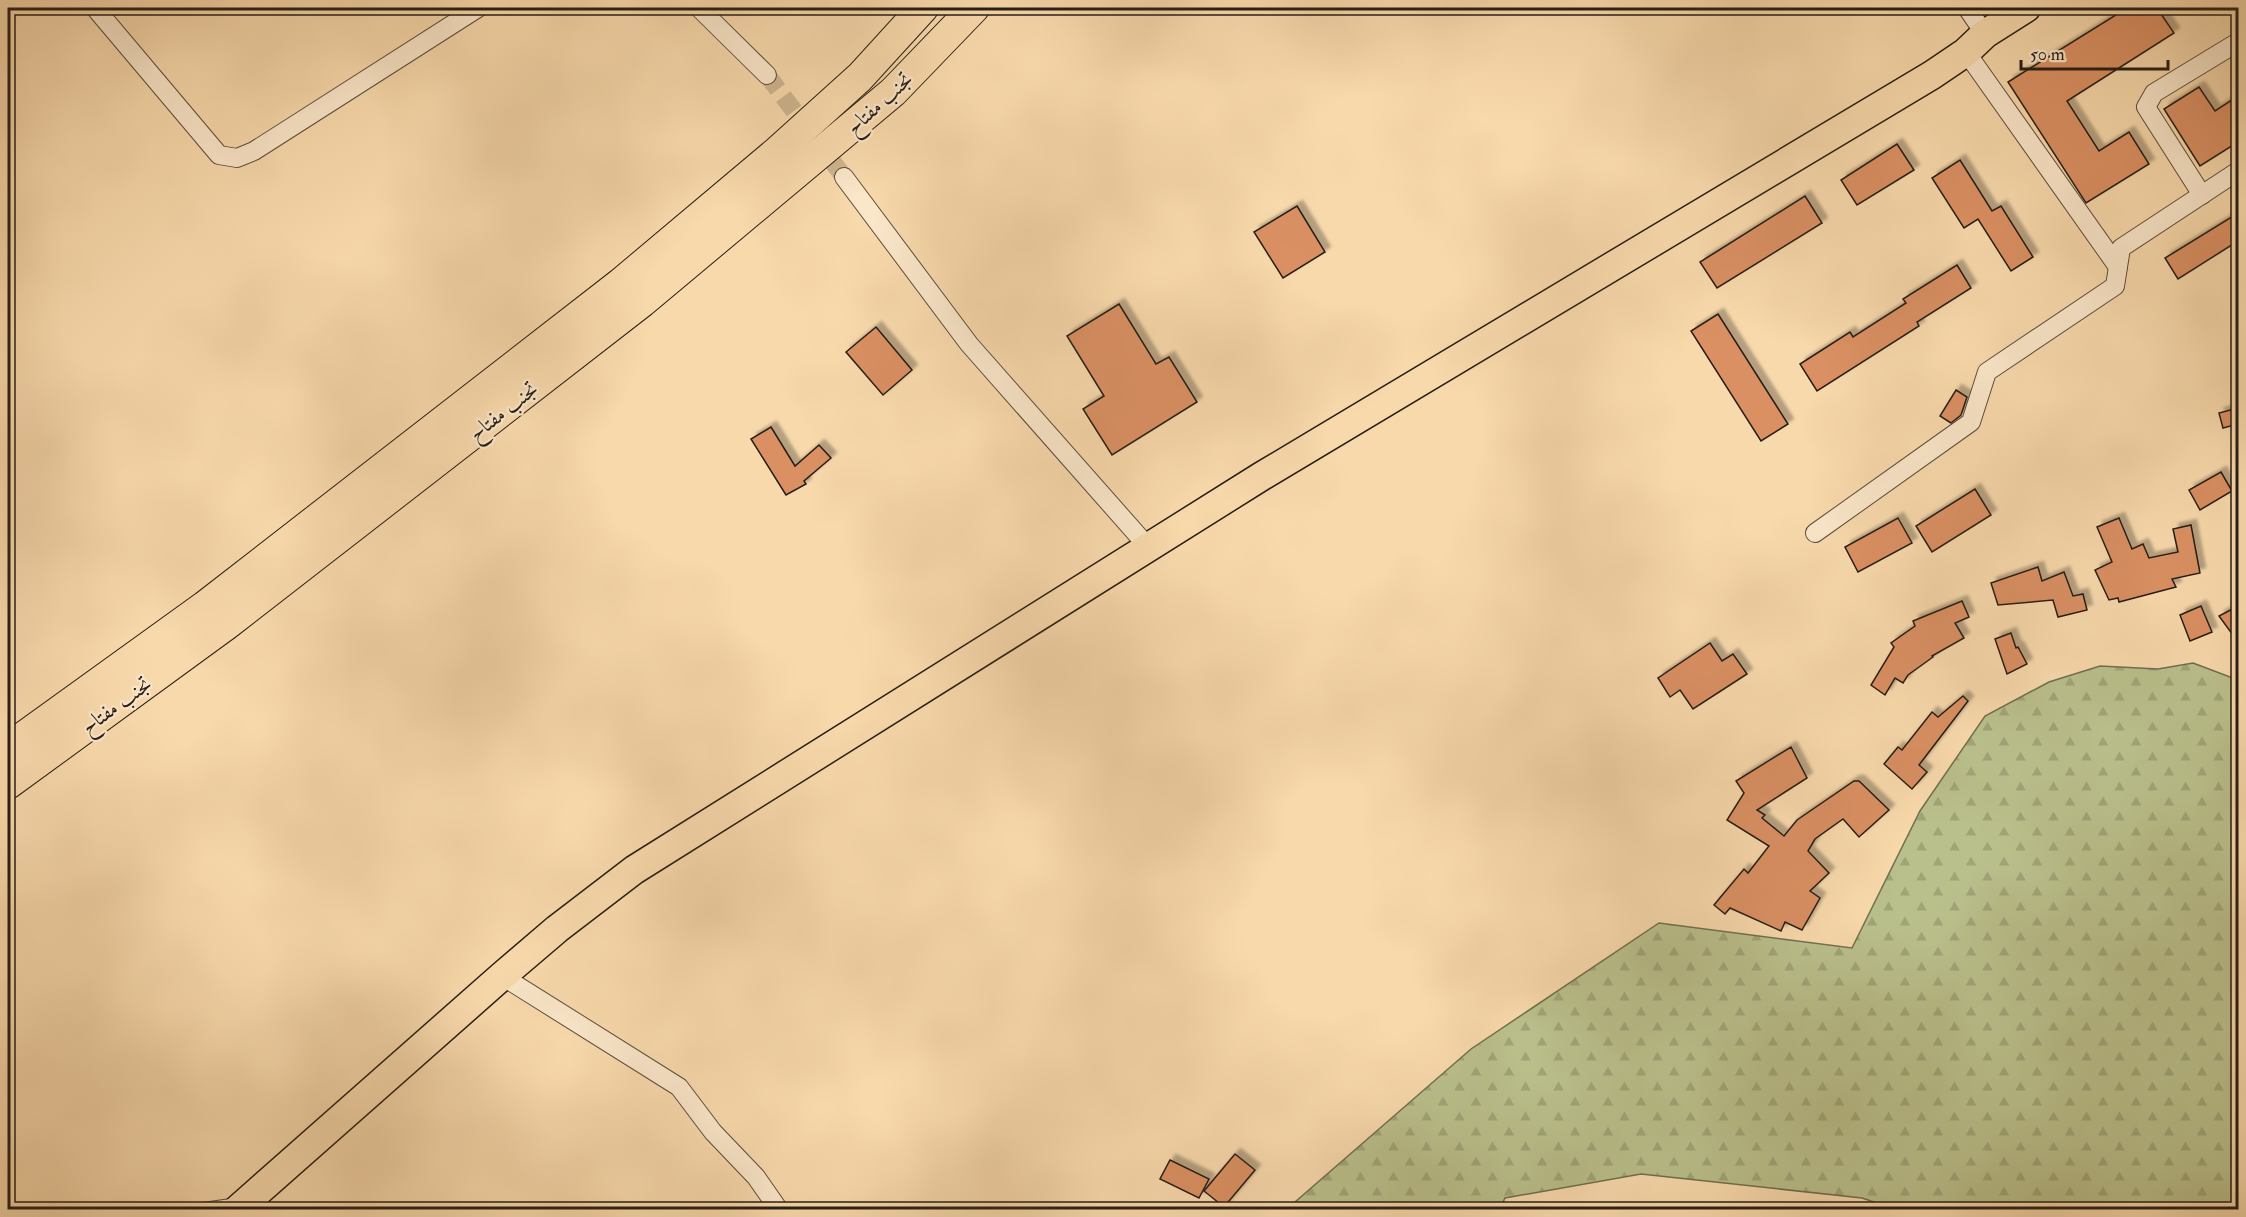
<svg xmlns="http://www.w3.org/2000/svg" width="2246" height="1217" viewBox="0 0 2246 1217" font-family="'IM FELL Double Pica',Amiri,serif">
<style>
.forest{fill:url(#forest-firs);stroke:#706f50;stroke-width:1.5}
.building{fill:#da9064;stroke:#271e15;stroke-width:1.5;filter:url(#shadow)}
.lines{fill:none;stroke-linecap:round;stroke-linejoin:round}
.minor-tunnel{stroke:#ceb48e;stroke-width:18;stroke-dasharray:18 9;stroke-linecap:butt}
.service-casing{stroke:#5b4d3b;stroke-width:11}
.minor-casing{stroke:#5b4d3b;stroke-width:20}
.primary-casing{stroke:#271e15;stroke-width:31}
.trunk-casing{stroke:#271e15;stroke-width:32}
.service{stroke:#fae6c9;stroke-width:9}
.minor{stroke:#fae6c9;stroke-width:18}
.primary{stroke:#f8d9ac;stroke-width:28}
.trunk{stroke:#f8d9ac;stroke-width:30}
.labels{text-anchor:middle;stroke-width:4.5;stroke-linejoin:round;paint-order:stroke}
.street-label{font-size:21px;fill:#271e15;stroke:#fae6c9}
</style>
<defs>
<pattern id="forest-firs" width="22" height="20" patternUnits="userSpaceOnUse" patternTransform="scale(1.5)"><rect width="22" height="20" fill="#bac08c"/><path d="M5 1l3.5 6h-7zM16 11l3.5 6h-7z" fill="#a0a578"/></pattern>
<filter id="shadow"><feDropShadow dx="5.5" dy="-5.5" stdDeviation="1.5" flood-color="#0004"/></filter>
</defs>
<rect width="100%" height="100%" fill="#f8d9ac"/>
<filter id="stains"><feTurbulence type="fractalNoise" baseFrequency=".00333" numOctaves="4"/><feColorMatrix values="0 0 0 0 .2 0 0 0 0 .09 0 0 0 0 .02 0 0 0 .5 -.17"/></filter>
<radialGradient id="worn" r=".72"><stop offset=".6" stop-color="#630" stop-opacity="0"/><stop offset="1" stop-color="#630" stop-opacity=".3"/></radialGradient>
<path class="forest" d="M 2193,663 L 2238,680 L 2238,1209 L 1895,1209 L 1862,1198 L 1641,1174 L 1505,1198 L 1500,1209 L 1287,1209 L 1471,1049 L 1659,923 L 1852,948 L 1920,811 L 1985,716 L 2049,682 L 2100,666 L 2158,669 Z"/>
<g class="building">
<path d="M 2127,8 L 2157,8 L 2174,33 L 2067,101 L 2099,151 L 2129,132 L 2149,164 L 2086,203 L 2008,82 Z"/>
<path d="M 2199,87 L 2215,111 L 2238,96 L 2238,142 L 2200,166 L 2164,109 Z"/>
<path d="M 1897,144 L 1914,170 L 1857,205 L 1841,180 Z"/>
<path d="M 1960,160 L 1992,211 L 2001,206 L 2033,257 L 2011,271 L 1978,219 L 1964,228 L 1932,178 Z"/>
<path d="M 1805,196 L 1822,223 L 1717,288 L 1700,262 Z"/>
<path d="M 1297,206 L 1325,252 L 1283,278 L 1254,232 Z"/>
<path d="M 2238,213 L 2238,241 L 2178,279 L 2165,258 Z"/>
<path d="M 1957,265 L 1971,288 L 1917,322 L 1919,326 L 1817,391 L 1800,364 L 1850,332 L 1853,337 L 1906,303 L 1903,299 Z"/>
<path d="M 1119,304 L 1156,364 L 1169,357 L 1197,402 L 1112,455 L 1083,409 L 1104,396 L 1067,336 Z"/>
<path d="M 1718,314 L 1788,424 L 1761,441 L 1691,331 Z"/>
<path d="M 876,327 L 912,370 L 883,395 L 846,352 Z"/>
<path d="M 1956,390 L 1967,397 L 1961,415 L 1951,423 L 1940,416 Z"/>
<path d="M 2238,408 L 2238,424 L 2223,428 L 2219,413 Z"/>
<path d="M 771,427 L 795,466 L 819,445 L 831,458 L 804,481 L 806,484 L 786,495 L 751,439 Z"/>
<path d="M 2221,472 L 2232,491 L 2200,510 L 2189,490 Z"/>
<path d="M 1975,489 L 1991,515 L 1932,552 L 1916,526 Z"/>
<path d="M 1898,518 L 1912,543 L 1858,572 L 1845,547 Z"/>
<path d="M 2119,518 L 2132,549 L 2143,544 L 2149,558 L 2178,552 L 2173,529 L 2191,525 L 2200,573 L 2172,579 L 2176,587 L 2119,602 L 2118,598 L 2109,600 L 2095,570 L 2112,562 L 2097,527 Z"/>
<path d="M 2038,567 L 2042,581 L 2064,572 L 2073,596 L 2083,594 L 2087,610 L 2058,617 L 2053,600 L 1998,605 L 1991,583 Z"/>
<path d="M 1962,601 L 1969,617 L 1955,623 L 1964,638 L 1932,656 L 1933,657 L 1908,675 L 1903,683 L 1895,678 L 1885,695 L 1871,685 L 1894,647 L 1891,643 L 1915,626 L 1913,621 Z"/>
<path d="M 2201,606 L 2212,632 L 2190,641 L 2180,615 Z"/>
<path d="M 2238,606 L 2238,642 L 2219,616 Z"/>
<path d="M 2011,633 L 2016,648 L 2018,647 L 2027,664 L 2007,674 L 1995,639 Z"/>
<path d="M 1710,643 L 1722,661 L 1733,654 L 1747,674 L 1693,709 L 1680,690 L 1670,697 L 1658,678 Z"/>
<path d="M 1963,696 L 1968,701 L 1919,765 L 1927,772 L 1912,789 L 1884,764 L 1898,747 L 1902,750 L 1932,712 L 1938,717 Z"/>
<path d="M 1791,747 L 1807,778 L 1757,810 L 1765,815 L 1762,818 L 1784,836 L 1797,820 L 1854,781 L 1859,781 L 1889,810 L 1859,837 L 1843,819 L 1815,839 L 1808,851 L 1829,873 L 1810,891 L 1820,898 L 1802,930 L 1785,922 L 1781,931 L 1730,908 L 1725,914 L 1714,905 L 1744,869 L 1748,873 L 1769,846 L 1727,820 L 1744,793 L 1736,781 Z"/>
<path d="M 1235,1154 L 1255,1170 L 1224,1207 L 1204,1191 Z"/>
<path d="M 1170,1160 L 1209,1179 L 1199,1198 L 1160,1179 Z"/>
</g>
<g class="lines">
<path class="minor-tunnel" d="M 767,75 L 844,177"/>
<g class="service-casing">
<path id="service" d="M 185,1210 L 235,1203"/>
</g>
<g class="minor-casing">
<g id="minor">
<path d="M 95,8 L 219,155 L 237,158 L 254,151 L 478,8"/>
<path d="M 699,8 L 767,75"/>
<path d="M 1967,8 L 1985,34"/>
<path d="M 1966,52 L 2118,267"/>
<path d="M 844,177 L 969,344 L 1149,548"/>
<path d="M 2202,195 L 2146,107 L 2154,93 L 2238,42"/>
<path d="M 1815,533 L 1971,422 L 1987,372 L 2115,286 L 2121,248 L 2238,171"/>
<path d="M 502,976 L 679,1087 L 713,1132 L 756,1177 L 779,1210"/>
</g>
</g>
<g class="primary-casing">
<path id="primary" d="M 237,1210 L 502,976 L 557,929 L 634,870 L 1262,476 L 1932,75 L 1966,52 L 1985,34 L 2026,8"/>
</g>
<g class="trunk-casing">
<g id="trunk">
<path d="M 8,748 L 205,606 L 621,283 L 778,151 L 860,77 L 923,8"/>
<path d="M 8,784 L 226,625 L 642,302 L 893,92 L 974,8"/>
</g>
</g>
<use href="#service" class="service"/>
<use href="#minor" class="minor"/>
<use href="#primary" class="primary"/>
<use href="#trunk" class="trunk"/>
</g>
<g class="labels">
<g class="street-label">
<text transform="translate(879 103) rotate(-42)" y="7">تجنب مفتاح</text>
<text transform="translate(503 411) rotate(-38)" y="7">تجنب مفتاح</text>
<text transform="translate(116 705) rotate(-36)" y="7">تجنب مفتاح</text>
</g>
</g>
<rect width="2246" height="1217" fill="none" stroke="#f8d9ac" stroke-width="30"/>
<rect x="9" y="9" width="2228" height="1199" fill="none" stroke="#271e15" stroke-width="3"/>
<rect x="15" y="15" width="2216" height="1187" fill="none" stroke="#271e15" stroke-width="1.5"/>
<path d="M2021 60v9h147v-9" fill="none" stroke="#271e15" stroke-width="3"/>
<text x="2030" y="60" font-size="18" fill="#271e15" stroke="#fae6c9" stroke-width="4.5" paint-order="stroke">50 m</text>
<rect width="100%" height="100%" filter="url(#stains)"/>
<rect width="100%" height="100%" fill="url(#worn)"/>
</svg>
